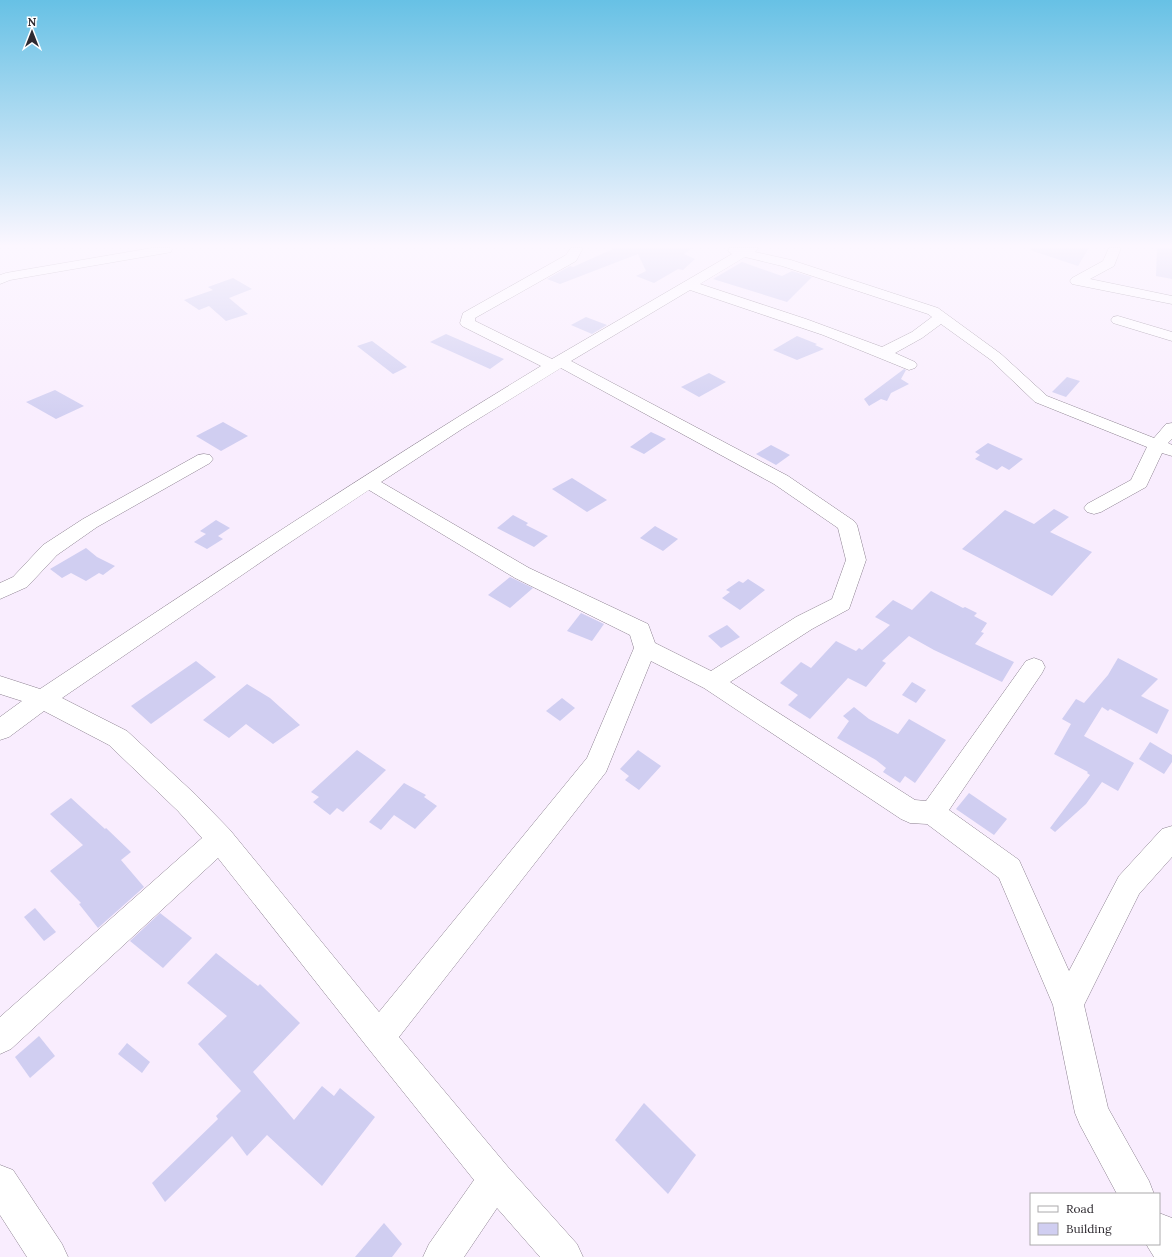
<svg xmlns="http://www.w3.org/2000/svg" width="1172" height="1257" viewBox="0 0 1172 1257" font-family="Lora,serif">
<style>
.building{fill:#d0cef1}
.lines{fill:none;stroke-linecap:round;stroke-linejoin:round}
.minor-casing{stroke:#8c8190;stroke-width:1}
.minor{fill:#fff;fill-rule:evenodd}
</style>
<rect width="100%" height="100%" fill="#f9edfe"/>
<g class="building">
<path d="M 615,248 L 693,248 L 684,254 L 695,259 L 683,270 L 678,269 L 654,283 L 636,276 L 646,271 L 638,254 L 560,284 L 547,279 L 570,266 L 573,267 Z"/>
<path d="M 1031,248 L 1089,248 L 1078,266 L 1030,250 Z"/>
<path d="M 1157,248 L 1172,249 L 1172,279 L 1156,276 Z"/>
<path d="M 742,262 L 782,276 L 792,271 L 812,277 L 787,302 L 713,279 Z"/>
<path d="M 233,278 L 252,289 L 229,298 L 248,314 L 226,321 L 209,306 L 199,310 L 184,300 L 213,290 L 208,287 Z"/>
<path d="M 586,317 L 607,325 L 592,334 L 571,325 Z"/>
<path d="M 446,334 L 504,359 L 490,369 L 430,342 Z"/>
<path d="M 797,336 L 817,344 L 815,345 L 824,349 L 797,360 L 773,350 Z"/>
<path d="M 372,341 L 407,367 L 393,374 L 357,346 Z"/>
<path d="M 904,369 L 906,370 L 901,379 L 909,384 L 891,393 L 887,401 L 881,399 L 869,406 L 864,399 Z"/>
<path d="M 709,373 L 726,382 L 699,397 L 681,387 Z"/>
<path d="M 1067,377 L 1080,381 L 1066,397 L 1052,392 Z"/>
<path d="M 55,390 L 84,406 L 56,419 L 26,402 Z"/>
<path d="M 223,422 L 248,436 L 221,451 L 196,436 Z"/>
<path d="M 651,432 L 666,439 L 644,454 L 630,447 Z"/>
<path d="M 988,443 L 1023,459 L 1009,470 L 1002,466 L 997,470 L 975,459 L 980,455 L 975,452 Z"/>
<path d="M 771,445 L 790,455 L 776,465 L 756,454 Z"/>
<path d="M 572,478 L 607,500 L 587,512 L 552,489 Z"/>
<path d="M 1054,509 L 1069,517 L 1050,532 L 1092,552 L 1052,596 L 962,549 L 1005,510 L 1034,524 Z"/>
<path d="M 513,515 L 528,523 L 526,525 L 548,536 L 534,547 L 497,528 Z"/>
<path d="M 216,520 L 230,528 L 218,536 L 223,539 L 207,549 L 194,542 L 206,534 L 200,531 Z"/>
<path d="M 655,526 L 678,539 L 663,551 L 640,538 Z"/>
<path d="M 86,548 L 97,557 L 115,566 L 103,575 L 99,573 L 86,581 L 71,573 L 62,578 L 50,569 Z"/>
<path d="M 510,577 L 533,588 L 510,608 L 488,595 Z"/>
<path d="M 748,579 L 765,590 L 740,610 L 722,598 L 730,592 L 726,590 L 739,581 L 743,583 Z"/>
<path d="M 931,591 L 963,608 L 965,607 L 977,613 L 974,616 L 987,623 L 981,632 L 984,633 L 975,644 L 1014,662 L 1002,682 L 934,650 L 909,636 L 882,661 L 886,663 L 866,687 L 848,678 L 810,719 L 788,705 L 798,695 L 780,683 L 801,662 L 811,668 L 836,641 L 856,651 L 859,648 L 862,650 L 890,625 L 875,617 L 893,600 L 912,610 Z"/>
<path d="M 581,613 L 604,624 L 592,641 L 567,631 Z"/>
<path d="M 727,625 L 740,637 L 721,648 L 708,636 Z"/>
<path d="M 1118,658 L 1158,679 L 1141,696 L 1169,710 L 1157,734 L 1110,709 L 1108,711 L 1102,707 L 1084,736 L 1134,763 L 1118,791 L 1102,782 L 1086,804 L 1055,832 L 1050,828 L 1090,775 L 1087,773 L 1088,772 L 1054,754 L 1071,724 L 1062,719 L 1076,699 L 1084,703 L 1108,675 Z"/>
<path d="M 196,661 L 216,677 L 151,724 L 131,706 Z"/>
<path d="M 912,682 L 926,690 L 916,703 L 902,695 Z"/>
<path d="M 247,684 L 270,698 L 300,725 L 273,744 L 246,724 L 229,738 L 203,720 Z"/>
<path d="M 562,698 L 575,708 L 560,721 L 546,711 Z"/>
<path d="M 854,707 L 869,719 L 898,734 L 909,719 L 946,740 L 915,783 L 905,776 L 900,783 L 883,772 L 886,768 L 876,760 L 837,738 L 849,721 L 843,716 Z"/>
<path d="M 1150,742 L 1172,755 L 1172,762 L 1164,774 L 1139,759 Z"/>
<path d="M 357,750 L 386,770 L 343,812 L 337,808 L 330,815 L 313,802 L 319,797 L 311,792 Z"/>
<path d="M 638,750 L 661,766 L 639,790 L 625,780 L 629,776 L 620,769 Z"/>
<path d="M 404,783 L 426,795 L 424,797 L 437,806 L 415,829 L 394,815 L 381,830 L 369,822 Z"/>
<path d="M 969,793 L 1007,819 L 994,835 L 956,809 Z"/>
<path d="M 71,798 L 105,829 L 106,828 L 131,852 L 121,860 L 144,887 L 98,928 L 79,904 L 81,903 L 50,871 L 83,845 L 50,814 Z"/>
<path d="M 35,908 L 56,932 L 44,941 L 24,917 Z"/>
<path d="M 160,913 L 192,938 L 163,968 L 130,941 Z"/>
<path d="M 216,953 L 258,986 L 260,984 L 300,1023 L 253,1072 L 294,1120 L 322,1086 L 334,1096 L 340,1088 L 375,1117 L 322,1186 L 267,1135 L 247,1156 L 232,1136 L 165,1202 L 152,1183 L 218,1119 L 216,1116 L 241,1091 L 198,1044 L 227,1016 L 187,983 Z"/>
<path d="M 39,1036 L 55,1056 L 30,1078 L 15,1057 Z"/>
<path d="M 127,1043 L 150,1062 L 142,1073 L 118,1054 Z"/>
<path d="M 644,1103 L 696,1155 L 668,1194 L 615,1140 Z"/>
<path d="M 384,1223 L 402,1244 L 392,1257 L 355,1257 Z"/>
</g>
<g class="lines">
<g class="minor-casing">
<g id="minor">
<path d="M 152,248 L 171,248 L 172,249 L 171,252 L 166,253 L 10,280 L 0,284 L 0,275 L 6,273 Z"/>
<path d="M 571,248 L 583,248 L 576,261 L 475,318 L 475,321 L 552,359 L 732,254 L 728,251 L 729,248 L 758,248 L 755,252 L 791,260 L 938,308 L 1001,354 L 1047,396 L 1154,438 L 1166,424 L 1172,423 L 1172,439 L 1168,443 L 1172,445 L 1172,456 L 1162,453 L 1146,487 L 1101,512 L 1094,514 L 1087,512 L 1084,508 L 1087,504 L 1131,480 L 1147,447 L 1035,402 L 991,360 L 941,324 L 922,338 L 895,353 L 915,362 L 917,365 L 915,368 L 909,370 L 823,335 L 690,290 L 571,361 L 788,476 L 854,521 L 857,525 L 866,560 L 849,609 L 812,629 L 730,682 L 915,800 L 926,801 L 1026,661 L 1034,658 L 1042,661 L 1045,667 L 1042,673 L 949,810 L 1019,860 L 1069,971 L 1119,876 L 1162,829 L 1172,826 L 1172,857 L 1139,894 L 1084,1005 L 1108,1108 L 1149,1181 L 1154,1194 L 1117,1194 L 1080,1125 L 1075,1113 L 1053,1005 L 999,878 L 927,824 L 910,823 L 901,819 L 704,688 L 651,661 L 606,772 L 399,1037 L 508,1167 L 577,1244 L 583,1257 L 540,1257 L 497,1208 L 464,1257 L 423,1257 L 429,1244 L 474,1180 L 368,1048 L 218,858 L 11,1049 L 0,1054 L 0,1017 L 202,838 L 178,811 L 109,745 L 44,711 L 9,737 L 0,740 L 0,717 L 22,701 L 0,694 L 0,676 L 40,689 C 206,579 371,469 541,366 L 462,326 L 460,323 L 463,313 L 566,255 ZM 745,257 L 782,266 L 928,314 L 932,317 L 912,332 L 882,347 L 806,319 L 700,284 ZM 561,368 L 774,484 L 838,528 L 846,560 L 832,599 L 796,617 L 711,671 L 655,643 L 648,624 L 529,568 L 381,482 L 462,429 ZM 369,490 L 515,578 L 630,635 L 634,648 L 587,758 L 379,1012 L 230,830 L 196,795 L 127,731 L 62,698 L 283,547 Z"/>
<path d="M 1109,248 L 1121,248 L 1114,266 L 1090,279 L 1172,296 L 1172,304 L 1072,284 L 1070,281 L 1072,278 L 1103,261 Z"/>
<path d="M 1118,316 L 1172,332 L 1172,341 L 1113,323 L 1111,320 L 1113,317 Z"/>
<path d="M 204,454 L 210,455 L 213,459 L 210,463 L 97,527 L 57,555 L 27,587 L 0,599 L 0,583 L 13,577 L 43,545 L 83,519 L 198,455 Z"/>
<path d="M 0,1165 L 13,1170 L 62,1244 L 68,1257 L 27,1257 L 0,1215 Z"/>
<path d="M 1159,1213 L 1172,1218 L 1172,1257 L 1154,1257 L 1146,1244 L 1159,1244 Z"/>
</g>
</g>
<use href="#minor" class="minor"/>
</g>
<linearGradient id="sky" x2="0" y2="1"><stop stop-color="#67c1e5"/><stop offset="0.58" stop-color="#fcf7ff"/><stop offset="1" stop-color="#fcf7ff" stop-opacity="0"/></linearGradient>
<rect width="1172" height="424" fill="url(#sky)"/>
<rect x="1030" y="1193" width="130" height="52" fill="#ffffff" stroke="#abaaac"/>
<rect x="1038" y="1206" width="20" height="6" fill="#ffffff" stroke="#abaaac"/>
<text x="1066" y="1213" font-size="12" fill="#2e2a30">Road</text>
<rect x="1038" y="1223" width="20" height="12" fill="#d0cef1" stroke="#abaaac"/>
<text x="1066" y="1233" font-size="12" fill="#2e2a30">Building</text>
<g transform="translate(32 32)" stroke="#ffffff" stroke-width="3" paint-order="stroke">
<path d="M0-3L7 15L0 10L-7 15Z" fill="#2e2a30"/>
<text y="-6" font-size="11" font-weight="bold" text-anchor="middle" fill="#2e2a30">N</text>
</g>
</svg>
